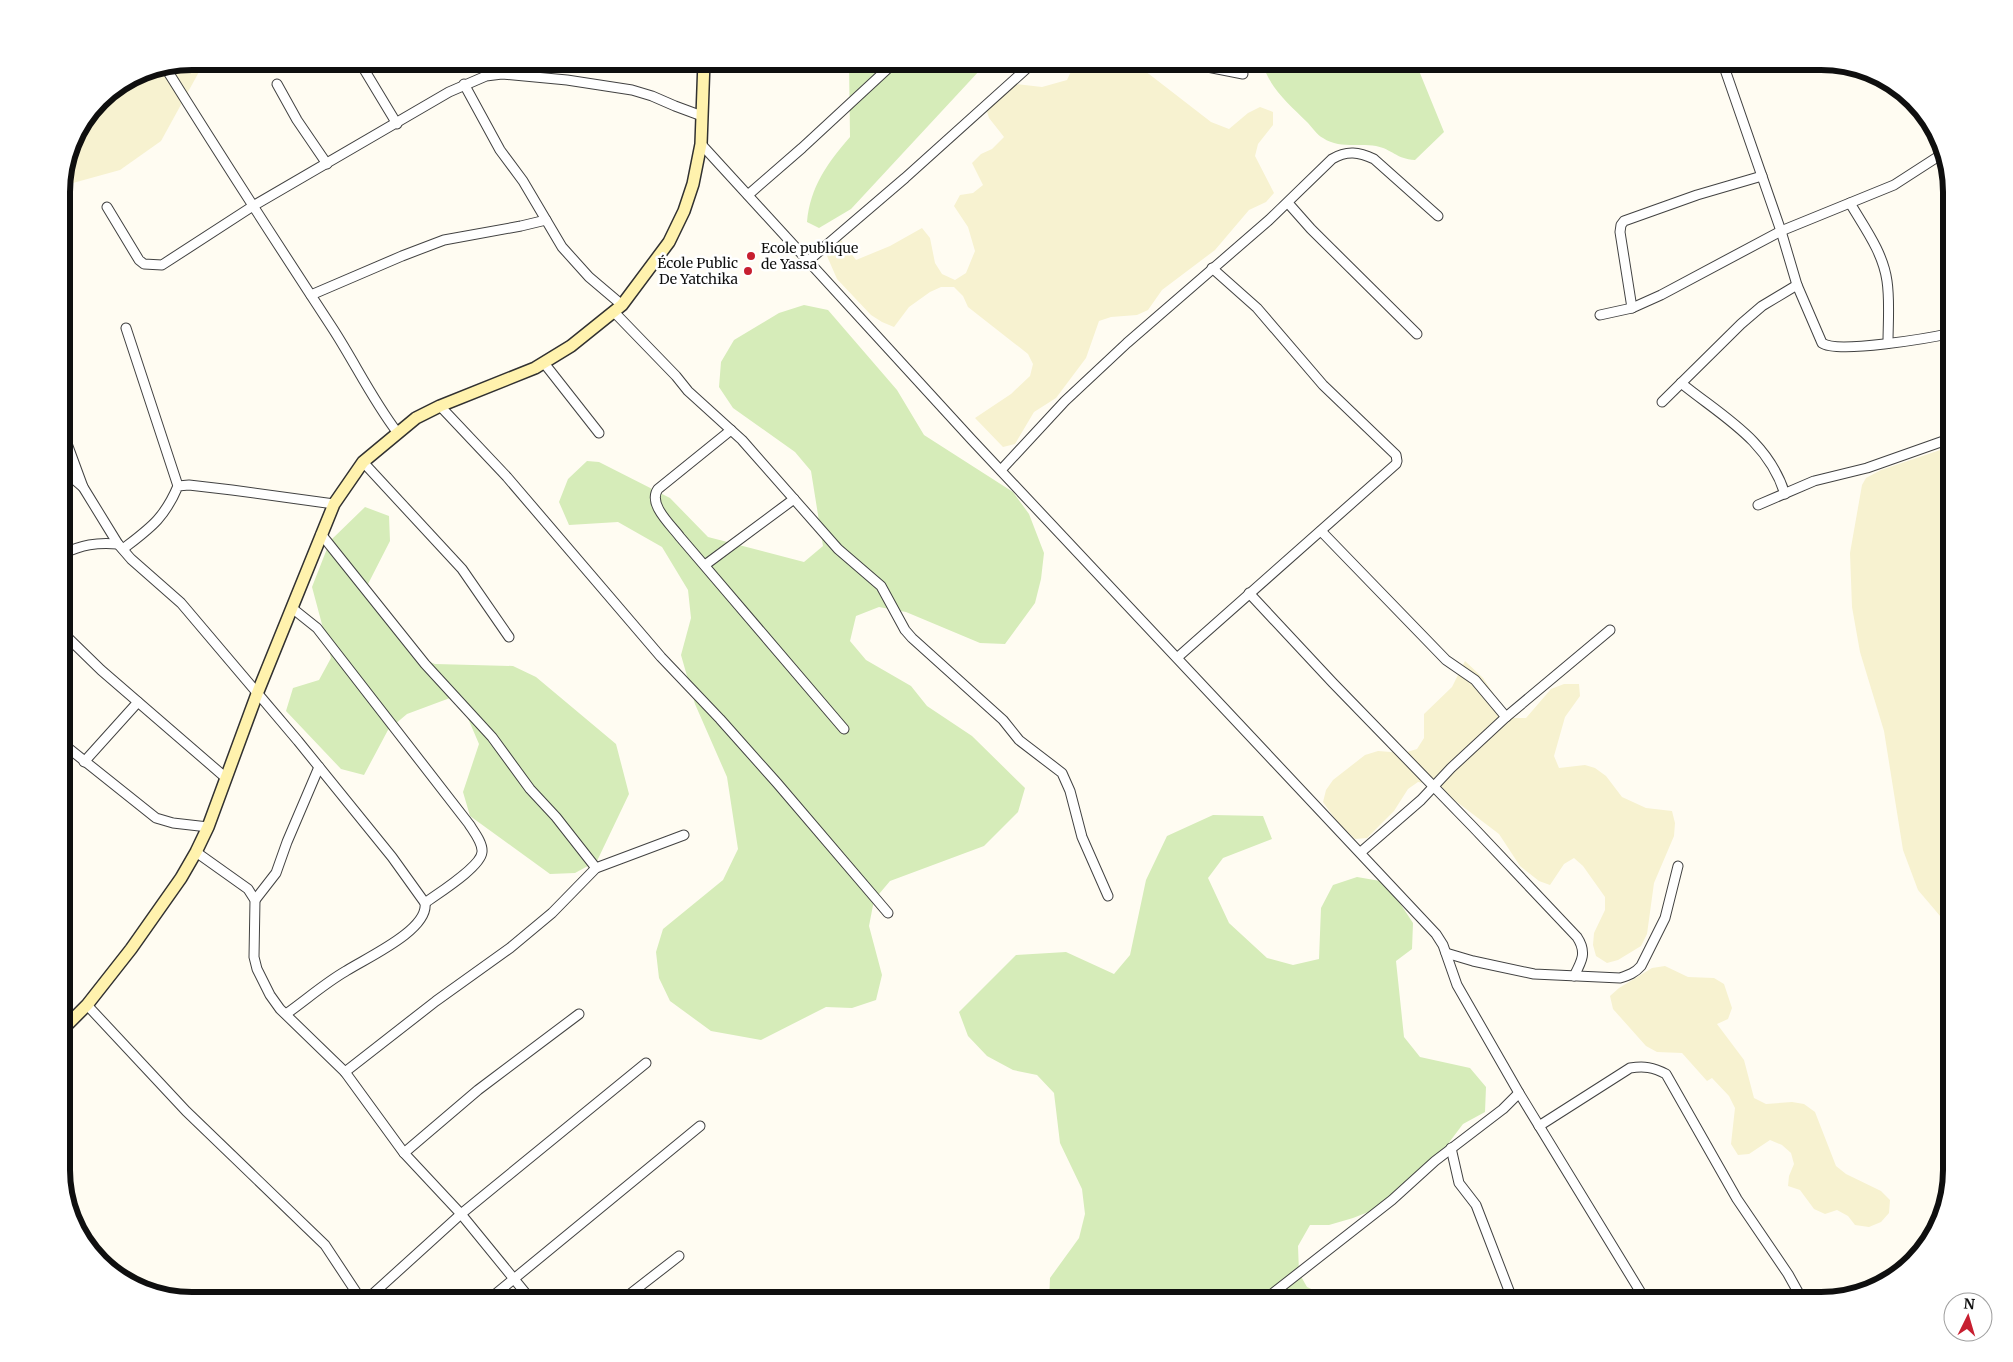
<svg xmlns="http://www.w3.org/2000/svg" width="2013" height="1362" viewBox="0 0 2013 1362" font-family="Merriweather,serif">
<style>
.farmland{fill:#f7f2d0}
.green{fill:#d6ecb9}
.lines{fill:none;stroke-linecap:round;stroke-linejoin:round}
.street-casing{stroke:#424242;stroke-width:11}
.secondary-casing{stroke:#313131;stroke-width:14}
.street{stroke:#fff;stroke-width:9}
.secondary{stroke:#fff2ad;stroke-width:11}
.poi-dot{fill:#c71f30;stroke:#fff;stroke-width:2}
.labels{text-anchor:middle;stroke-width:5;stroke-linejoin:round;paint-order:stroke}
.poi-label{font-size:14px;fill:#0f0f0f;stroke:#fff;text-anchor:start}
.rim{fill:none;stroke:#0f0f0f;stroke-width:6}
</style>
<rect width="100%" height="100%" fill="#fffcf2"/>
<g class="farmland">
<path d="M 192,61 L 205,61 L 161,141 L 120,170 L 62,186 L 71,142 L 100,99 L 142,71 Z"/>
<path d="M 1076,61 L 1129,61 L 1149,74 L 1211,122 L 1229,129 L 1248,113 L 1260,107 L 1273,112 L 1273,125 L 1258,144 L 1255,156 L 1274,193 L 1266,202 L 1249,210 L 1215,250 L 1162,290 L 1148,310 L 1137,315 L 1111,317 L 1099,321 L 1086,358 L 1056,398 L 1034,412 L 1015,444 L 1003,447 L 975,418 L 1011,394 L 1030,376 L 1033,364 L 1028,354 L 968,307 L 963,296 L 954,287 L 941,287 L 930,292 L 909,307 L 894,327 L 882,322 L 871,315 L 837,279 L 827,256 L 829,244 L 841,240 L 856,260 L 890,246 L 922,228 L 930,238 L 935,263 L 942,274 L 955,280 L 966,273 L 975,251 L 968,227 L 954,206 L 960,195 L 973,193 L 983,185 L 972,163 L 981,154 L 992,149 L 1004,137 L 989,118 L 985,105 L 1003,86 L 1016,84 L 1042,87 L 1067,80 Z"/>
<path d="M 1952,446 L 1952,930 L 1918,890 L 1903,850 L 1884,731 L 1860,652 L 1852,607 L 1850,553 L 1862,485 L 1866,478 L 1881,470 Z"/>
<path d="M 1465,661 L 1483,678 L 1497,699 L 1514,718 L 1526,718 L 1551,689 L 1564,684 L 1579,684 L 1580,696 L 1565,717 L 1554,756 L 1559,768 L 1585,765 L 1595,768 L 1606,776 L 1622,797 L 1646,808 L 1672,811 L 1675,823 L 1674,836 L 1654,883 L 1647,934 L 1641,946 L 1618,960 L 1607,963 L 1596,956 L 1593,945 L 1594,933 L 1605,910 L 1605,897 L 1583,866 L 1574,858 L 1564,864 L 1550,885 L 1539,881 L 1520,866 L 1499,834 L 1449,796 L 1441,786 L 1418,782 L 1408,789 L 1394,811 L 1367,838 L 1355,839 L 1338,823 L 1323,802 L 1326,790 L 1333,780 L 1365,755 L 1378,751 L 1404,753 L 1417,749 L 1424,738 L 1424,714 L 1452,687 Z"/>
<path d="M 1665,966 L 1688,977 L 1714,978 L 1724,984 L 1732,1008 L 1728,1019 L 1717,1024 L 1744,1060 L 1754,1098 L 1766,1104 L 1792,1102 L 1804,1104 L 1815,1112 L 1836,1166 L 1846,1174 L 1881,1191 L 1890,1200 L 1889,1213 L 1881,1222 L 1869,1227 L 1855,1225 L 1848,1216 L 1837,1210 L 1825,1214 L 1814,1209 L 1800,1190 L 1788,1186 L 1789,1176 L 1794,1164 L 1791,1153 L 1782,1145 L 1770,1140 L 1749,1154 L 1738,1155 L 1731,1144 L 1735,1108 L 1729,1096 L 1712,1078 L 1707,1081 L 1682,1053 L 1657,1052 L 1646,1046 L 1613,1009 L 1610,996 L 1619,988 L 1652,968 Z"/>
</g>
<g class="green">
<path d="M 849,61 L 997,61 L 980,70 L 851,209 L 819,228 L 807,222 C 810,187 828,162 850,137 Z"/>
<path d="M 1262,61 L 1415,61 L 1444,132 L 1415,160 C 1396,159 1392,149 1376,146 C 1359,143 1339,149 1323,138 C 1317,135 1312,127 1307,122 C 1289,104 1268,87 1262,61 Z"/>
<path d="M 804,305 L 828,310 L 897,390 L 924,435 L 1013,492 L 1029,514 L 1044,553 L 1041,579 L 1035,603 L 1005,644 L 980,643 L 906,612 L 879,607 L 856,616 L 850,641 L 866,660 L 911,686 L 927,706 L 972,736 L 1025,788 L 1018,812 L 984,846 L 890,881 L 874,900 L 869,926 L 882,975 L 876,1000 L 852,1008 L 826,1007 L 761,1040 L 711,1031 L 670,1001 L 659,978 L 656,952 L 663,929 L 723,880 L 738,849 L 727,777 L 695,704 L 681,655 L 691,618 L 688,590 L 662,547 L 618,522 L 569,525 L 559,502 L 568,479 L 587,461 L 599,462 L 670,498 L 708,537 L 804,562 L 823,546 L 811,471 L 795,452 L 733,408 L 719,387 L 721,362 L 734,340 L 779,313 Z"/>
<path d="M 365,507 L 389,516 L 390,541 L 367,586 L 398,626 L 410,654 L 435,664 L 513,666 L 536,677 L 616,744 L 629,794 L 597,861 L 575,873 L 550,874 L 470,816 L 463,792 L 479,744 L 458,695 L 407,714 L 388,730 L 364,775 L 341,769 L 286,711 L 293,688 L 319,680 L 331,658 L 312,587 L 330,541 Z"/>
<path d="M 1213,815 L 1263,816 L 1272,839 L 1223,858 L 1208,878 L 1229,923 L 1267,958 L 1293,965 L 1319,959 L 1321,908 L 1333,885 L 1357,877 L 1386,882 L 1413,923 L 1412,949 L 1396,961 L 1404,1037 L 1420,1057 L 1470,1068 L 1486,1087 L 1485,1112 L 1463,1124 L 1435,1161 L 1376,1209 L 1353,1218 L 1329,1225 L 1310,1225 L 1298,1246 L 1299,1273 L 1307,1287 L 1337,1301 L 1049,1301 L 1050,1278 L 1079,1238 L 1085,1214 L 1082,1189 L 1060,1143 L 1054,1093 L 1037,1075 L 1013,1070 L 987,1056 L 968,1036 L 959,1012 L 1016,955 L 1066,952 L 1114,974 L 1130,955 L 1146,880 L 1167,836 Z"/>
</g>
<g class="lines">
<g class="street-casing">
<g id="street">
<path d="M 359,61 L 397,124"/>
<path d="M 1177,61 L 1243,74"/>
<path d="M 1722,61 L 1781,231 L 1797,285 L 1822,343 C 1837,354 1930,338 1952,333"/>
<path d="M 165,67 C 220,155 276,242 333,329 C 355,363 372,399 397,432"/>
<path d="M 277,84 L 297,120 L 327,164"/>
<path d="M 464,84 L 500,150 L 523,181 L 562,247 L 589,277 L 622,305"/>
<path d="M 701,144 L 972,440 L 1436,934 L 1443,945 L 1457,985 L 1519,1093 L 1646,1301"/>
<path d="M 748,195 L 802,148 L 896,61"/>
<path d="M 1288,203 L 1311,229 L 1417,334"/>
<path d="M 1850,203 C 1864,227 1883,252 1887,281 C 1890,301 1888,323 1888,343"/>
<path d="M 107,207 L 139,260 L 144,264 L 162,265 L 253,206 L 449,92 L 486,76 L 502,74 L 567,80 L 632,90 L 652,96 L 675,106 L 702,116"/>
<path d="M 808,261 L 905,178 L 1035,61"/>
<path d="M 311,295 L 402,256 L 444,240 L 521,226 L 546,220"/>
<path d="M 1632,308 L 1620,232 L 1621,225 L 1624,221 L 1697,195 L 1762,176"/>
<path d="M 614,312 L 676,376 L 688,391 L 742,440 L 838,549 L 881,586 L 905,630 L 912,638 L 1003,720 L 1019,740 L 1062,773 L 1070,791 L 1082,837 L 1108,896"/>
<path d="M 1600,315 L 1632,308 L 1661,295 L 1781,231 L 1894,185 L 1942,154"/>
<path d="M 126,328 L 178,486"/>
<path d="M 544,363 L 599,433"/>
<path d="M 1681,383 C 1723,417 1768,440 1785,494"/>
<path d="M 1662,402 L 1741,324 L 1762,306 L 1797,285"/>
<path d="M 440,406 L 507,477 L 661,657 L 720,719 L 777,783 L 888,913"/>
<path d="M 62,430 L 83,487 L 118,544 L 131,559 L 181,603 L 298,741 L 392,857 L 425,903 C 429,930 366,958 346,971 C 325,983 306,1000 286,1014"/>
<path d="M 731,430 L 658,489 C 647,504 672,526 680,537 L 844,729"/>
<path d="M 363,462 L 462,569 L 509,637"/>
<path d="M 62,469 L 83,487"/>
<path d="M 1001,470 L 1065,401 L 1127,343 L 1269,220 L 1332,159 C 1347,150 1359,152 1374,159 L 1438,216"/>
<path d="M 1758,505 L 1814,481 L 1867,468 L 1952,438"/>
<path d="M 1321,531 L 1446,660 L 1475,680 L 1506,717"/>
<path d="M 321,534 L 425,664 L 492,737 L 530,789 L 556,817 L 596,868"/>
<path d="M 123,549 C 150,528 164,519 178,486 L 189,485 L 232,490 L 334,504"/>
<path d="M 62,554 C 82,545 96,542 118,544"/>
<path d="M 705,565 L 794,499"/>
<path d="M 1249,593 L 1333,683 L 1473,827 L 1577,937 C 1587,952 1582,961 1574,976"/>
<path d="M 292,608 L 317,628 L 469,824 C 474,832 483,843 482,852 C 481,867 437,894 425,903"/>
<path d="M 62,632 L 101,670 L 226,778"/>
<path d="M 1178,657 L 1396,464 L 1397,461 L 1396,455 L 1323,385 L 1257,308 L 1212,268"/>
<path d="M 62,743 L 156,818 L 173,823 L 208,827"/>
<path d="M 84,762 L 138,702"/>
<path d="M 196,852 L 248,889 L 255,900 L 254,957 L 257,969 L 270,995 L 280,1009 L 345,1072 L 404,1153 L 461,1214 L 532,1301"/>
<path d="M 1361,852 L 1421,800 L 1451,768 L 1506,717 L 1610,630"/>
<path d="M 255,900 L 276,873 L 287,842 L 319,767"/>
<path d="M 1446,953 L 1473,961 L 1534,974 L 1620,978 C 1629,975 1635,973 1641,966 L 1665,918 L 1678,866"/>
<path d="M 87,1005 L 186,1111 L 325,1245 L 362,1301"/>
<path d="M 345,1072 L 436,1001 L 510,948 L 552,913 L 596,868 L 684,835"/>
<path d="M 1539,1126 L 1630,1068 C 1644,1066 1653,1067 1666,1074 L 1737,1199 L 1788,1274 L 1803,1301"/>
<path d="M 1451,1148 L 1459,1183 L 1476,1205 L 1513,1301"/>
<path d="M 404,1153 L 478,1090 L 579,1014"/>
<path d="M 365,1301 L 461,1214 L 646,1063"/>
<path d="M 487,1301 L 700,1126"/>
<path d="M 621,1301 L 679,1256"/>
<path d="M 1263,1301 L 1392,1200 L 1435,1161 L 1503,1109 L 1519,1093"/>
</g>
</g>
<g class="secondary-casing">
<path id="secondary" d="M 62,1030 L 87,1005 L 131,949 L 181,878 L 196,852 L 208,827 L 257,694 L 334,504 L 363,462 L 416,418 L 440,406 L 535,368 L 571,346 L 622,305 L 669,242 L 684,211 L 693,184 L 701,144 L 704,61"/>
</g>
<use href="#street" class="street"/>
<use href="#secondary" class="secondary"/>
</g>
<g class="poi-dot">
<circle cx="751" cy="256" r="5"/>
<circle cx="748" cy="271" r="5"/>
</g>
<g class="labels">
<g class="poi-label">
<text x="761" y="253">Ecole publique<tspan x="761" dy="16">de Yassa</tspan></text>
<text x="738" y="268" text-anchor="end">École Public<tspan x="738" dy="16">De Yatchika</tspan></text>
</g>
</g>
<path d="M0 0H2013V1362H0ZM192 70H1821A122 122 0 0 1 1943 192V1170A122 122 0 0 1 1821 1292H192A122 122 0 0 1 70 1170V192A122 122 0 0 1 192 70Z" fill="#fff" fill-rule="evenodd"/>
<path class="rim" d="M192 70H1821A122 122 0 0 1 1943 192V1170A122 122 0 0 1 1821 1292H192A122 122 0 0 1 70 1170V192A122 122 0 0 1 192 70Z"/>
<g transform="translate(1968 1317) rotate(5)"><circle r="24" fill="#ffffff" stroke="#9f9f9f"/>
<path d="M0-4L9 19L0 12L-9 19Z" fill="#c71f30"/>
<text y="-8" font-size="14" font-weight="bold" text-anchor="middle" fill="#0f0f0f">N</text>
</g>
</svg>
